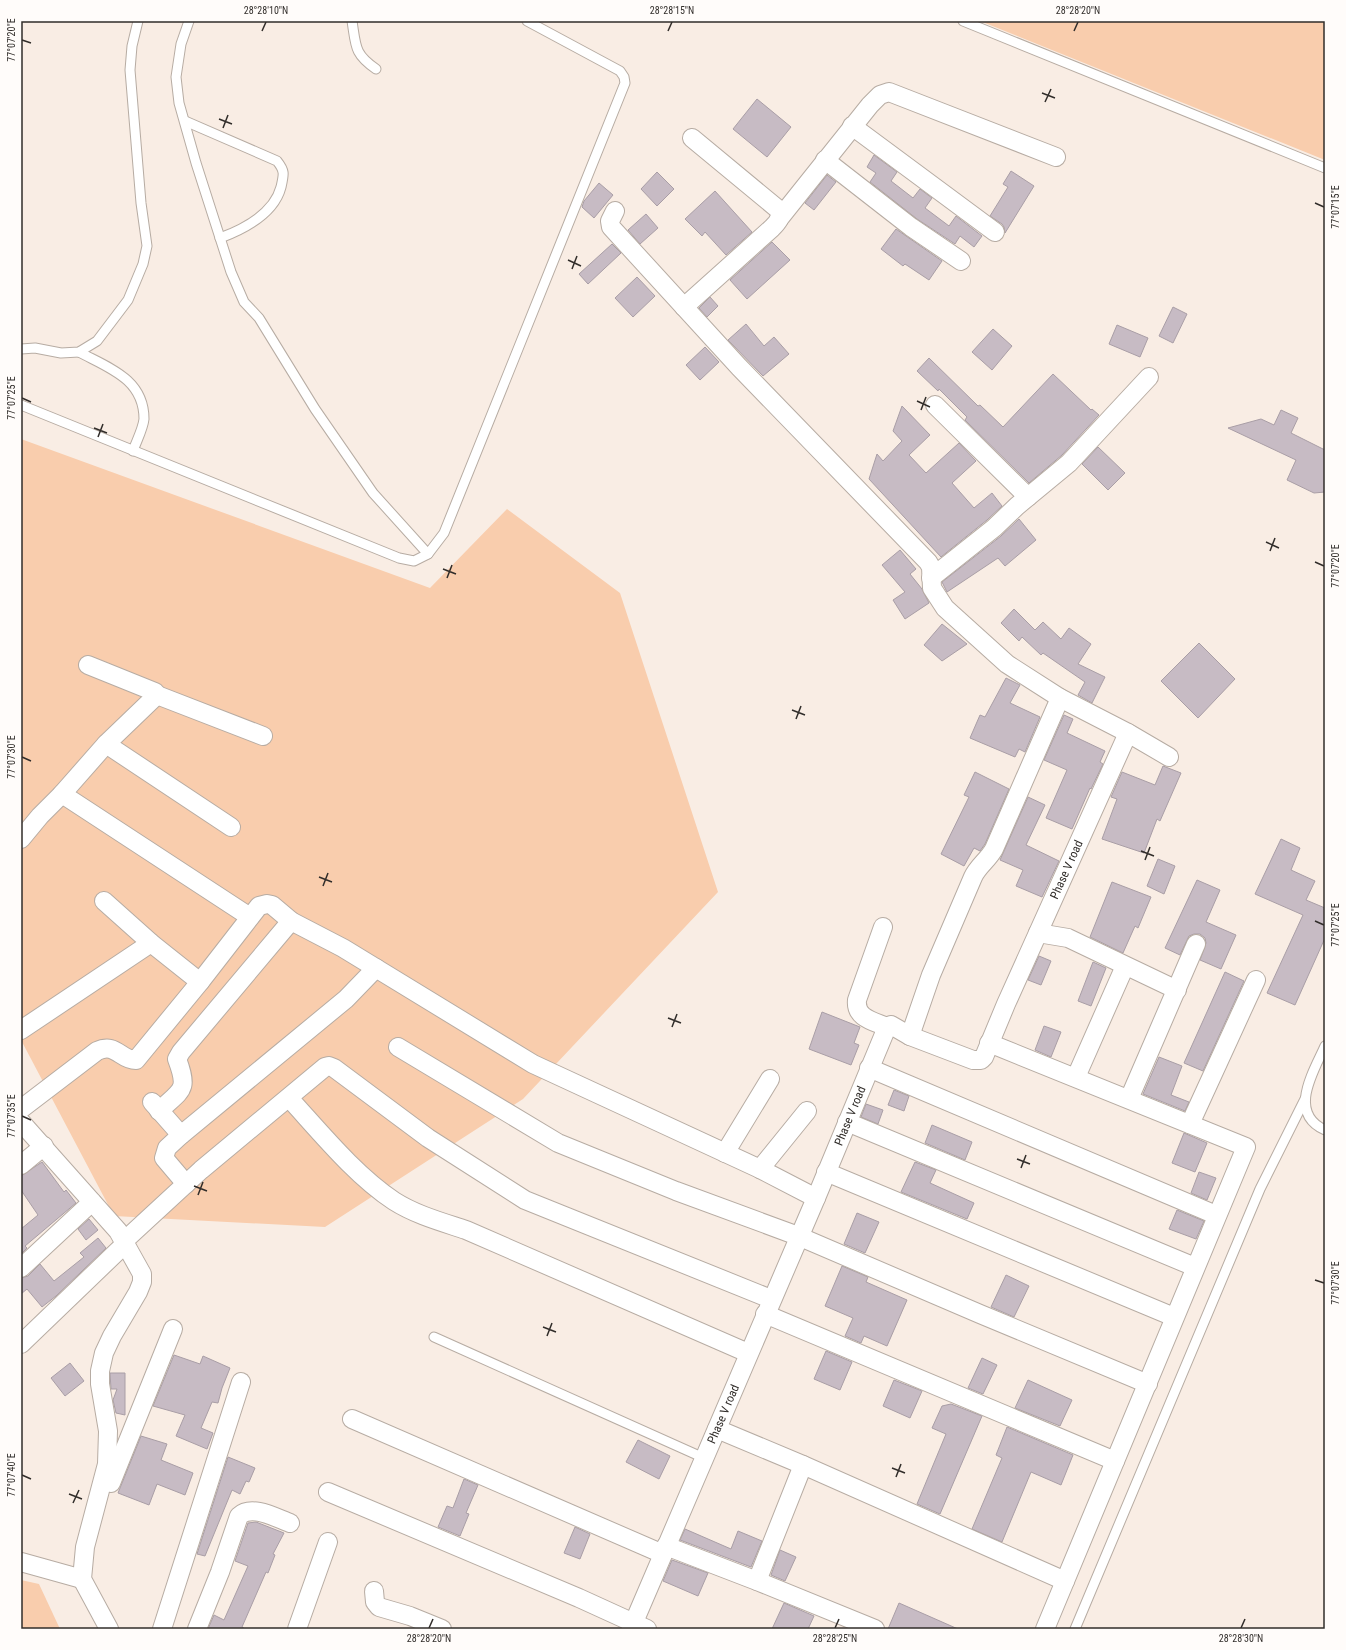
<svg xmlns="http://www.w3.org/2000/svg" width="1346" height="1650" viewBox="0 0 1346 1650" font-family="'Roboto Condensed',sans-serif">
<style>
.green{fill:#f9cdad}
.building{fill:#c7bbc4;stroke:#a99ea6}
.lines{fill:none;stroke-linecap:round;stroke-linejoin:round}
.service-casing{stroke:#b7aca3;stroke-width:11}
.minor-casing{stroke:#b7aca3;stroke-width:20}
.service{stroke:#fff;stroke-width:9}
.minor{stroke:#fff;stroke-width:18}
.ticks{fill:none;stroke:#312d2a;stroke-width:1.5}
.labels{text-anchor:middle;stroke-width:3.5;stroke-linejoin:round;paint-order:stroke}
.street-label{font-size:12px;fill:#312d2a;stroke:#fffcfa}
.neatline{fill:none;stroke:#312d2a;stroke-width:1.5}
.ticks-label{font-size:10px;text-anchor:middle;fill:#312d2a}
</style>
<rect width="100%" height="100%" fill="#f9ede4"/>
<g class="green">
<path d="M 980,21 L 1325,21 L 1325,160 Z"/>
<path d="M 21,439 L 430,588 L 507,509 L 620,593 L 718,892 L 523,1099 L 325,1227 L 114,1216 L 21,1040 Z"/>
<path d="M 21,1580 L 39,1584 L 60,1629 L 21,1629 Z"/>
</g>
<g class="building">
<path d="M 757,99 L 791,127 L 767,157 L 733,129 Z"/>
<path d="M 874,155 L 897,172 L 891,181 L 913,198 L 920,189 L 932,198 L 925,208 L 949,226 L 956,216 L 982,236 L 974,247 L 960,236 L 955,244 L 917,219 L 870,182 L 876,173 L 867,167 Z"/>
<path d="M 1011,171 L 1034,186 L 1005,233 L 1004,227 L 1002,224 L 990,216 L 1008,187 L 1003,184 Z"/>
<path d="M 657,172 L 674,189 L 657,206 L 641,189 Z"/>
<path d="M 827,175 L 836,182 L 814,210 L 805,203 Z"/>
<path d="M 599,183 L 613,195 L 594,218 L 582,207 L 584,201 Z"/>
<path d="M 715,191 L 752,232 L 726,255 L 705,232 L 702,236 L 685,219 Z"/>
<path d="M 646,214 L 658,228 L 640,244 L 628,230 Z"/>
<path d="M 896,229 L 942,261 L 929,280 L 905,264 L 903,266 L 881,249 Z"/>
<path d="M 772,242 L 790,260 L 747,299 L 730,280 Z"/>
<path d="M 612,244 L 621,253 L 588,284 L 579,274 Z"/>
<path d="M 637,277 L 655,296 L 633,317 L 615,298 Z"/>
<path d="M 710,297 L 718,306 L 707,317 L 699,308 Z"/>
<path d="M 1173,307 L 1187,314 L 1173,343 L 1159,336 Z"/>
<path d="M 746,324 L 764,346 L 774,337 L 789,354 L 763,376 L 728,340 Z"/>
<path d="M 1117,325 L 1148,338 L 1140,357 L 1109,344 Z"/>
<path d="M 993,329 L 1012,346 L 992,370 L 972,352 Z"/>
<path d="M 705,347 L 719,362 L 700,380 L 686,365 Z"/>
<path d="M 929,358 L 978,406 L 980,405 L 1003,427 L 1053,374 L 1091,410 L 1092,409 L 1099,415 L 1062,455 L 1029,483 L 965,420 L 967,417 L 939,389 L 938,391 L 917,371 Z"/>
<path d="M 902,406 L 930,435 L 909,455 L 926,473 L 959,443 L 976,461 L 952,483 L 974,508 L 992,493 L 1002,506 L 987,520 L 941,557 L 869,479 L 877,454 L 883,461 L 902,441 L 893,431 Z"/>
<path d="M 1281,410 L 1298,418 L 1291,433 L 1325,450 L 1325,492 L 1314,493 L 1287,480 L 1296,460 L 1228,428 L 1261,419 L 1274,425 Z"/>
<path d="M 1098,447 L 1125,473 L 1108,490 L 1082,464 Z"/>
<path d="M 1019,519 L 1036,540 L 1005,566 L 998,558 L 947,592 L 942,582 L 1001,536 Z"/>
<path d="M 900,550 L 916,569 L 910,574 L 922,589 L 929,603 L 905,619 L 893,600 L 905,592 L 882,565 Z"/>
<path d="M 1014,609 L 1035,630 L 1043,622 L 1061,639 L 1069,628 L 1091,644 L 1078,664 L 1105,677 L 1092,703 L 1078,695 L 1085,682 L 1043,653 L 1041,655 L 1022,637 L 1019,641 L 1001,623 Z"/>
<path d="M 942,624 L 967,644 L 942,661 L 924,645 Z"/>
<path d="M 1199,643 L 1235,679 L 1198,718 L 1161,681 Z"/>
<path d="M 1006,678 L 1020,685 L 1010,703 L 1040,717 L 1025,752 L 1019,749 L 1015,757 L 970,738 L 980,715 L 985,717 Z"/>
<path d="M 1064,715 L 1073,719 L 1067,733 L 1105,751 L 1100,762 L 1103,764 L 1091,789 L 1090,788 L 1072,829 L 1046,818 L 1067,770 L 1044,760 Z"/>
<path d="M 1163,766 L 1181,773 L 1160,821 L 1157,819 L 1144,853 L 1102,839 L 1117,799 L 1111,797 L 1122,772 L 1155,785 Z"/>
<path d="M 975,772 L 1009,789 L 985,844 L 980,851 L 974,848 L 964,866 L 941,854 L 969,797 L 964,795 Z"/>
<path d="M 1028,797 L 1045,805 L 1026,845 L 1059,861 L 1042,897 L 1016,886 L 1023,870 L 1000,860 Z"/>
<path d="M 1281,839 L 1300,848 L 1291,870 L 1315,881 L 1306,900 L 1325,908 L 1325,938 L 1295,1005 L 1267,993 L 1303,915 L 1255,894 Z"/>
<path d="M 1158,859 L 1175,866 L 1164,894 L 1147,886 Z"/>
<path d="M 1197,880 L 1220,890 L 1206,922 L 1236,935 L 1221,969 L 1200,960 L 1206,943 L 1205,938 L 1200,934 L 1194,934 L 1189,936 L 1180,955 L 1165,948 Z"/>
<path d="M 1112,882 L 1151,897 L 1138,928 L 1135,926 L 1123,953 L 1090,937 Z"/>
<path d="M 1039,956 L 1051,961 L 1041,985 L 1028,980 Z"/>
<path d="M 1093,962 L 1106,968 L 1091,1006 L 1078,1001 Z"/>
<path d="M 1225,972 L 1244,981 L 1203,1071 L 1184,1063 Z"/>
<path d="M 822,1012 L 860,1027 L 854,1043 L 859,1045 L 851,1065 L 809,1049 Z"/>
<path d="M 1044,1026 L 1061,1032 L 1051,1057 L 1035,1050 Z"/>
<path d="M 1159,1057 L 1182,1066 L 1171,1095 L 1189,1102 L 1185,1111 L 1143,1094 Z"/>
<path d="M 894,1090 L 909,1096 L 904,1111 L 888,1105 Z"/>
<path d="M 866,1104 L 883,1110 L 878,1124 L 861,1117 Z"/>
<path d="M 932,1125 L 972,1142 L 965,1160 L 925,1143 Z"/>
<path d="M 1184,1133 L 1207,1143 L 1195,1172 L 1172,1163 Z"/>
<path d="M 42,1162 L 64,1192 L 66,1190 L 76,1203 L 25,1246 L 27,1248 L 21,1254 L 21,1229 L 38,1215 L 21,1190 L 21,1176 Z"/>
<path d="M 915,1162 L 936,1170 L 930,1183 L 974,1203 L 967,1219 L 901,1192 Z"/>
<path d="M 1199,1172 L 1216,1178 L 1207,1200 L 1191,1193 Z"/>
<path d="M 1177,1210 L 1204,1221 L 1196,1239 L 1169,1229 Z"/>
<path d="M 857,1213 L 879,1222 L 865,1253 L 844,1244 Z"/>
<path d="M 89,1219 L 98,1230 L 86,1240 L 78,1229 Z"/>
<path d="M 98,1238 L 106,1248 L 56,1296 L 42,1307 L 27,1289 L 21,1294 L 21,1278 L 28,1276 L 40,1264 L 54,1281 L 84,1257 L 80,1253 Z"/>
<path d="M 842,1266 L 868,1277 L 866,1282 L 907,1300 L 887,1346 L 864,1336 L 861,1343 L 845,1336 L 853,1318 L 825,1306 Z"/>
<path d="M 1006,1275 L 1029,1286 L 1014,1317 L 991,1307 Z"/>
<path d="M 826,1351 L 852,1362 L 840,1390 L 814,1379 Z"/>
<path d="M 174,1355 L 200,1364 L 203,1356 L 230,1368 L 222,1388 L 218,1403 L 212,1402 L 201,1428 L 213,1433 L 207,1449 L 176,1436 L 185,1415 L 153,1406 Z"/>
<path d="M 982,1358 L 997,1365 L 983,1394 L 968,1388 Z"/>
<path d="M 70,1363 L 84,1381 L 65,1396 L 51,1378 Z"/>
<path d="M 110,1373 L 125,1373 L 125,1415 L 116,1413 L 113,1400 L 117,1389 L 111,1389 Z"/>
<path d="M 894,1380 L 922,1391 L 910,1418 L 883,1406 Z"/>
<path d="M 1028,1380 L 1072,1400 L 1060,1426 L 1015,1408 Z"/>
<path d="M 951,1404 L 982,1416 L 940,1514 L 917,1504 L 946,1434 L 932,1428 L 942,1406 Z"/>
<path d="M 1007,1427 L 1073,1455 L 1061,1485 L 1031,1472 L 1002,1542 L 972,1529 L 1002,1458 L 996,1455 Z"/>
<path d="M 141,1436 L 167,1444 L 161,1460 L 193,1473 L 185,1495 L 157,1484 L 149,1505 L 118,1493 Z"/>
<path d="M 638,1440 L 670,1456 L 659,1479 L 626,1462 Z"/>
<path d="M 228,1457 L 255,1468 L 249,1482 L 246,1481 L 240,1494 L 232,1490 L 205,1556 L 197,1554 Z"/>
<path d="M 464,1479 L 478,1485 L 466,1513 L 469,1514 L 460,1536 L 438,1527 L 447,1506 L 453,1508 Z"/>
<path d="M 256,1522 L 284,1533 L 273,1554 L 275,1555 L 268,1573 L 266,1572 L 242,1627 L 245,1629 L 208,1629 L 214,1615 L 224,1620 L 248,1566 L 235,1561 L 248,1523 Z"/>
<path d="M 575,1527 L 590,1534 L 580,1559 L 564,1553 Z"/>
<path d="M 685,1529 L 731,1549 L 738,1531 L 762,1541 L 751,1567 L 680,1540 Z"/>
<path d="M 780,1550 L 796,1557 L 785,1581 L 771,1575 Z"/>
<path d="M 672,1560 L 708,1573 L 698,1596 L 663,1581 Z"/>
<path d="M 784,1603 L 814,1616 L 808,1629 L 772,1629 Z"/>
<path d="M 899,1603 L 958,1629 L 888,1629 Z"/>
</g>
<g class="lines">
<g class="service-casing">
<g id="service">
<path d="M 189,21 L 181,44 L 176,77 L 179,103 L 196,163 L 231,272 L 244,302 L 259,318 L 315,409 L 373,493 L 428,554"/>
<path d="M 352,21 C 356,46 354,54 376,69"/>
<path d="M 963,21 L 1325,168"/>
<path d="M 185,121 L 277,161 C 285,171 284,174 281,187 C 274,214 244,229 220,238"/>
<path d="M 21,349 L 35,348 L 61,353 L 79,352 L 97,341 L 128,300 L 143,264 L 147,246 L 141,203 L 130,70 L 132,46 L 138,21"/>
<path d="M 79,352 C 109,368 144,379 144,419 C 143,429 136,442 133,451"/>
<path d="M 21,405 L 399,558 L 414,561 L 428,554 L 444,533 L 625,83 L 624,77 L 620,71 L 527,21"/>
<path d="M 1325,1046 C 1314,1071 1287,1113 1325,1130"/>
<path d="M 434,1337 L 704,1458"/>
<path d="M 1075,1629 L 1260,1189 L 1305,1099"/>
</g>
</g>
<g class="minor-casing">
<g id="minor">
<path d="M 852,126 L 995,232"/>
<path d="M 825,160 L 911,227 L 961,261"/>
<path d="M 615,211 L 610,221 L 611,227 L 739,367 L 928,562 L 931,567 L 932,588 L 945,608 L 1007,664 L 1060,698 L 1128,733 L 1169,757"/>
<path d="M 779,219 L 870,105 L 880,95 L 889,92 L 1056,157"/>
<path d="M 684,307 L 772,228 C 777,223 782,218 779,210 L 692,138"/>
<path d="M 935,405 L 1028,497"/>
<path d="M 931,578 L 994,528 L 1017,506 L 1069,463 L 1149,377"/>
<path d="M 157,695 L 263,736"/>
<path d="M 106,744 L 231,827"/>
<path d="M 62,794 L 250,917"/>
<path d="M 21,839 L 40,816 L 62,794 L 106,744 L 157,695 L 155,692 L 88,665"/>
<path d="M 104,901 L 151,943 L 200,982"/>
<path d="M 883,927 L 857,1000 C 855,1018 873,1021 887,1027"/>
<path d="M 1038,933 L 1068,938 L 1177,990"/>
<path d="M 21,1030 L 151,943"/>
<path d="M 910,1036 L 931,975 L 973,877 C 978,866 988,860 994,849 L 1060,698"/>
<path d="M 989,1043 L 1246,1147 L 1045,1629"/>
<path d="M 398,1047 L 558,1143 L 676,1191 L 798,1236 L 980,1314 L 1148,1384"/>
<path d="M 869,1068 L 1216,1215"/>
<path d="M 1076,1077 L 1125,966"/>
<path d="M 289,1098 C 321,1133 355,1175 394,1201 C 416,1215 442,1222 466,1230 L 748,1353"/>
<path d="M 1129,1099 L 1196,944"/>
<path d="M 152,1102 L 181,1135"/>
<path d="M 21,1109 L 97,1051 C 116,1042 120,1060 136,1060 L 200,982 L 259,906 L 267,904 L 272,905 L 291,921 L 343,948 L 533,1064 L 760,1169 L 816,1198"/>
<path d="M 159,1111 C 182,1089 189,1091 177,1059 L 181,1052 L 291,921"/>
<path d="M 21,1122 L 118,1231 L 142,1274 L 142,1282 L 138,1292 L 112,1336 L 104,1353 L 100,1371 L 100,1384 L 108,1431 L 107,1464 L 85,1547 L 82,1579 L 109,1629"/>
<path d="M 847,1122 L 1195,1267"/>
<path d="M 1190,1124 L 1256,980"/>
<path d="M 725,1153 L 770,1079"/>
<path d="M 21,1165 L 44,1146"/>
<path d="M 760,1169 L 807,1111"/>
<path d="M 826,1172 L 1174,1317"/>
<path d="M 186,1184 L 164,1158 L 167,1148 L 181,1135 L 346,999 L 376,968"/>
<path d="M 124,1241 L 201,1170 L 325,1067 L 329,1066 L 334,1068 L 428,1138 L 525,1200 L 771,1299"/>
<path d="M 21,1268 L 92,1202"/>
<path d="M 765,1314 L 1115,1461"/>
<path d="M 21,1344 L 125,1244"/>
<path d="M 352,1419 L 663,1554"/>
<path d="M 717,1429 L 803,1465 L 1065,1581"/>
<path d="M 111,1483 L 173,1329"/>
<path d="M 328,1492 L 579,1598 L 647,1629"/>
<path d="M 666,1546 L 757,1581 L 875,1629"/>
<path d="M 21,1562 L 82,1579"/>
<path d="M 757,1581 L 803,1465"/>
<path d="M 374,1591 L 375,1602 L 379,1607 L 410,1616 L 442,1629"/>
<path d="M 162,1629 L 241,1382"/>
<path d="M 197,1629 L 220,1572 L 239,1516 C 252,1504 276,1518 290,1523"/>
<path d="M 297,1629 L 328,1542"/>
<path id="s1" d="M 631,1629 L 816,1198 L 887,1027 L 891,1025 L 910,1036 L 973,1060 L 981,1060 L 984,1057 L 1006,1004 L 1128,733"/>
</g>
</g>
<use href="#service" class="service"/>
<use href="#minor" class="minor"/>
</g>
<path class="ticks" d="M 262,31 L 266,22M 668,31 L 672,22M 1074,31 L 1078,22M 22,40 L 31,43M 1042,93 L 1055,98M 1045,102 L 1051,89M 219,119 L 232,124M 223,128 L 228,115M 1315,203 L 1324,207M 568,260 L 581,266M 572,269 L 577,256M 22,398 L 31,402M 917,401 L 930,407M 921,410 L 926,397M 94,428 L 107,433M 98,437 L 103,424M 1266,542 L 1279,548M 1270,551 L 1275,538M 1315,562 L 1324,566M 443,569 L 456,574M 447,578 L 452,565M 792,710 L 805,715M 796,719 L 801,706M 22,757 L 31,761M 1141,851 L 1154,856M 1145,860 L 1150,847M 319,877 L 332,882M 323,886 L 328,873M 1315,921 L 1324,925M 668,1018 L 681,1023M 672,1027 L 677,1014M 22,1116 L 31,1120M 1017,1159 L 1030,1164M 1021,1168 L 1026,1155M 194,1186 L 207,1191M 198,1195 L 203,1182M 1315,1280 L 1324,1283M 543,1327 L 556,1332M 547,1336 L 552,1323M 892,1468 L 905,1473M 22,1475 L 31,1479M 896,1477 L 901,1464M 69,1494 L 82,1499M 73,1503 L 79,1490M 429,1628 L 433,1619M 835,1628 L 839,1619M 1241,1628 L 1245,1619"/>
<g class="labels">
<g class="street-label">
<text dy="4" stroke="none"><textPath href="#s1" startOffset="965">Phase V road</textPath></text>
<text dy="4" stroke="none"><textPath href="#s1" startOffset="558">Phase V road</textPath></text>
<text dy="4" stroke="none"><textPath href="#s1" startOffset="234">Phase V road</textPath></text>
</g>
</g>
<rect width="1346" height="1650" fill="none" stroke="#fffcfa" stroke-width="44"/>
<rect x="22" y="22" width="1302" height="1606" class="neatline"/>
<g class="ticks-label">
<text x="266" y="14">28°28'10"N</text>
<text x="672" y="14">28°28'15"N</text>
<text x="1078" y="14">28°28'20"N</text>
<text transform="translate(11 40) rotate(-90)" y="4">77°07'20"E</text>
<text transform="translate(1335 207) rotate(-90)" y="4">77°07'15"E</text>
<text transform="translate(11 398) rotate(-90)" y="4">77°07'25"E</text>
<text transform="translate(1335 566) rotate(-90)" y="4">77°07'20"E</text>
<text transform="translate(11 757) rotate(-90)" y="4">77°07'30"E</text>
<text transform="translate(1335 925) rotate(-90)" y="4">77°07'25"E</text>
<text transform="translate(11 1116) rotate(-90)" y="4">77°07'35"E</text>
<text transform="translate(1335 1283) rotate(-90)" y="4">77°07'30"E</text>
<text transform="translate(11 1475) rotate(-90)" y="4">77°07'40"E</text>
<text x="429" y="1642">28°28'20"N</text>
<text x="835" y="1642">28°28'25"N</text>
<text x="1241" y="1642">28°28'30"N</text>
</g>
</svg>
